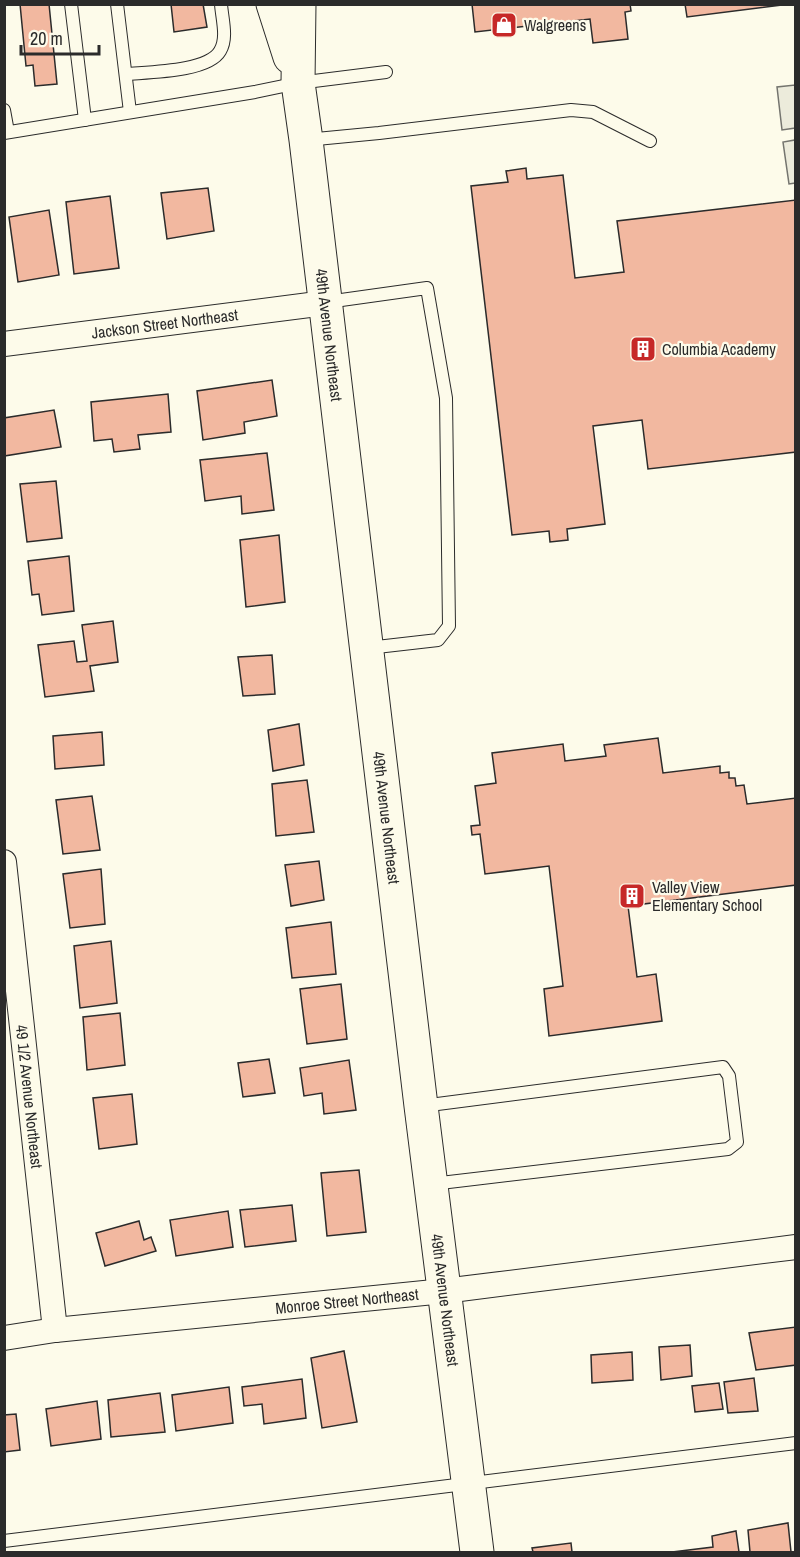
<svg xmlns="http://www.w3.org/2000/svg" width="800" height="1557" viewBox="0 0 800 1557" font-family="'Archivo Narrow',sans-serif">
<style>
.green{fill:#ecebdb;stroke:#74746e;stroke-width:1.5}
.building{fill:#f2b8a0;stroke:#2b2b2b;stroke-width:1.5}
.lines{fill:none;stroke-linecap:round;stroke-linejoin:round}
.lane-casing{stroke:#2b2b2b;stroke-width:14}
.street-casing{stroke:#2b2b2b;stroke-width:26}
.secondary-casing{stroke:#2b2b2b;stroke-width:35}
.lane{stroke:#fdfbea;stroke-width:12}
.street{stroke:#fdfbea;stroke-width:24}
.secondary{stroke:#fdfbea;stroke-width:33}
.labels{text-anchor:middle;stroke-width:4.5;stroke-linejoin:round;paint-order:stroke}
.poi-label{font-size:16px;fill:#2b2b2b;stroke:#fdfbea;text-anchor:start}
.street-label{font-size:16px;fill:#2b2b2b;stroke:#fdfbea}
</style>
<rect width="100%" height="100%" fill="#fdfbea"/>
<g class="green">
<path d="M 795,85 L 795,128 L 782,130 L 777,87 Z"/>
<path d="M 795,140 L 795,183 L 789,184 L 783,142 Z"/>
</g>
<g class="building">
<path d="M 20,4 L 49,4 L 57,84 L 35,86 L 33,65 L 26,66 Z"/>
<path d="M 171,4 L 203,4 L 207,27 L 174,32 Z"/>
<path d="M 472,4 L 630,4 L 631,11 L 625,12 L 628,39 L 593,43 L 590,19 L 475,32 Z"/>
<path d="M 685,4 L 790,4 L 687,17 Z"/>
<path d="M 526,168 L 527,179 L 563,175 L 575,278 L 624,272 L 617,221 L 796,200 L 796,452 L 648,469 L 642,420 L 593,426 L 605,524 L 567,529 L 568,540 L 550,542 L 549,531 L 512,535 L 471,186 L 508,182 L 506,171 Z"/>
<path d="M 208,188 L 214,231 L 167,239 L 161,193 Z"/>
<path d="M 110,196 L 119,268 L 74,274 L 66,202 Z"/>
<path d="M 49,210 L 59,275 L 18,282 L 9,217 Z"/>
<path d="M 272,380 L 277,416 L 244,422 L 245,433 L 203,440 L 197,391 Z"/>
<path d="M 168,394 L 171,432 L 138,435 L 140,449 L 114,452 L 112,439 L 94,441 L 91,402 Z"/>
<path d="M 54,410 L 61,447 L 4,456 L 4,418 Z"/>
<path d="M 267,453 L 274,510 L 242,514 L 241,496 L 205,501 L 200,460 Z"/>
<path d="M 56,481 L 62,538 L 27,542 L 20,484 Z"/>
<path d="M 279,535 L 285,602 L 246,607 L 240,540 Z"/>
<path d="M 69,556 L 74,611 L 42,615 L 39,594 L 32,595 L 28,561 Z"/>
<path d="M 113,621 L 118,662 L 90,666 L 94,691 L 45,697 L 38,645 L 74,641 L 77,662 L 87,661 L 82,625 Z"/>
<path d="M 272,655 L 275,694 L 243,696 L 238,657 Z"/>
<path d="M 299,724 L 304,765 L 273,771 L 268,730 Z"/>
<path d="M 102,732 L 104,765 L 55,769 L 53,736 Z"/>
<path d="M 658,738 L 663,773 L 720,766 L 720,773 L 729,772 L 729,778 L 735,778 L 736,786 L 744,785 L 747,804 L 796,798 L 796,885 L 628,906 L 637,977 L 656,974 L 662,1021 L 549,1036 L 544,989 L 563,986 L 549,866 L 485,874 L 480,834 L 472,835 L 471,826 L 480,825 L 475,786 L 496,783 L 492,753 L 563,744 L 565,761 L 606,756 L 604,745 Z"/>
<path d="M 307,780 L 314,832 L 276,836 L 272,784 Z"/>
<path d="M 92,796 L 100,850 L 63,854 L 56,800 Z"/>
<path d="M 319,861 L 324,900 L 291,906 L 285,865 Z"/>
<path d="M 101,869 L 105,924 L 70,928 L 63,874 Z"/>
<path d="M 331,922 L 336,974 L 292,978 L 286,928 Z"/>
<path d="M 111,941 L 117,1003 L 80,1008 L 74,946 Z"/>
<path d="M 341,984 L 347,1039 L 307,1044 L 300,989 Z"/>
<path d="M 120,1013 L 125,1065 L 87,1070 L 83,1017 Z"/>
<path d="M 269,1059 L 275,1093 L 243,1097 L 238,1063 Z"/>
<path d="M 349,1060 L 356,1110 L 324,1114 L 322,1093 L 304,1096 L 300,1068 Z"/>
<path d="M 132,1094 L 137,1144 L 99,1149 L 93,1098 Z"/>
<path d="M 359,1170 L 366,1232 L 327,1236 L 321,1173 Z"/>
<path d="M 292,1205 L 296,1241 L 245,1247 L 240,1210 Z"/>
<path d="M 228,1211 L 233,1247 L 176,1256 L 170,1220 Z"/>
<path d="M 139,1221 L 144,1240 L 151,1237 L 156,1251 L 105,1266 L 96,1233 Z"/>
<path d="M 796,1327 L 796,1365 L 756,1370 L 749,1333 Z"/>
<path d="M 690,1345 L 692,1376 L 661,1380 L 659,1347 Z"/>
<path d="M 344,1351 L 357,1422 L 322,1428 L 311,1358 Z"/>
<path d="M 632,1352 L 633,1380 L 592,1383 L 591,1355 Z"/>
<path d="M 754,1378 L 758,1411 L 728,1413 L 724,1382 Z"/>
<path d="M 302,1379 L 306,1418 L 264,1424 L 262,1404 L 244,1406 L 242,1387 Z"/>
<path d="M 719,1383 L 723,1409 L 695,1412 L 692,1386 Z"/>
<path d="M 229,1387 L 233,1423 L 176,1431 L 172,1395 Z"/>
<path d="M 160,1393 L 165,1432 L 111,1437 L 108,1400 Z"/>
<path d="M 97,1401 L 101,1439 L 51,1446 L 46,1409 Z"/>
<path d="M 16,1414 L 20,1450 L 4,1452 L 4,1415 Z"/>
<path d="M 788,1523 L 791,1552 L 750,1552 L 748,1530 Z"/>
<path d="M 736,1531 L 739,1552 L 672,1552 L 713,1547 L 712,1536 Z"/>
<path d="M 571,1543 L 572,1552 L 533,1552 L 532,1548 Z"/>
</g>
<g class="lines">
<g class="lane-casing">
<g id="lane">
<path d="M 71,4 L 85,120"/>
<path d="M 117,4 L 130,112"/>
<path d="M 126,74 C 148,72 208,72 220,51 C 228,38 222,19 221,4"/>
<path d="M 4,110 L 8,132"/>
<path d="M 4,133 L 255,92 L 298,83 L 386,72"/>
<path d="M 306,140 L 379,133 L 571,110 L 593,112 L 650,141"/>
<path d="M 327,302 L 427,288 L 446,398 L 449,626 L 438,640 L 368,648"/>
<path d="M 422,1106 L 723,1067 L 729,1076 L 737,1142 L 728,1149 L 432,1184"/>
<path d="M 4,1541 L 796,1443"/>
</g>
</g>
<g class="street-casing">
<g id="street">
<path id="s1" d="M 4,344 L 325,303"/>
<path id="s2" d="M 4,862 L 55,1330"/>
<path id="s3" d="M 4,1338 L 55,1330 L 444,1291 L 796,1247"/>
</g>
</g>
<g class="secondary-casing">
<g id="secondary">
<path d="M 273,4 L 290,57"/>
<path id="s4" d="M 299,4 L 298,83 L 306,140 L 421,1106 L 477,1552"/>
</g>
</g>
<use href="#lane" class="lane"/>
<use href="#street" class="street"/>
<use href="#secondary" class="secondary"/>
</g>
<defs>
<g id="shop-square" transform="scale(1.35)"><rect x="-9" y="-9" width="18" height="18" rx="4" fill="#c62828" stroke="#fdfbea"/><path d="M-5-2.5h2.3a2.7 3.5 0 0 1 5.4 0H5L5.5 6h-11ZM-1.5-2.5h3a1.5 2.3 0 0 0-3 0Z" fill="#fff"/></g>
<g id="building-square" transform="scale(1.35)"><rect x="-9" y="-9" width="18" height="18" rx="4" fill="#c62828" stroke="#fdfbea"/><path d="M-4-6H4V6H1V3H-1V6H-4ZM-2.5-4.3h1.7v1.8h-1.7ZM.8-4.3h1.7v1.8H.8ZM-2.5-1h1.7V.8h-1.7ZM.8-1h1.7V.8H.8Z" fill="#fff"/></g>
</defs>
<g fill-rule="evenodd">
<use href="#shop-square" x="504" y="25"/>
<use href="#building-square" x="643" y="349"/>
<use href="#building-square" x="632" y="896"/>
</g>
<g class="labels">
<g class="poi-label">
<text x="524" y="31">Walgreens</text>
<text x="662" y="355">Columbia Academy</text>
<text x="652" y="893">Valley View<tspan x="652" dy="18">Elementary School</tspan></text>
</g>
<g class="street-label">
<text dy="6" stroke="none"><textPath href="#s1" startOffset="162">Jackson Street Northeast</textPath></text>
<text dy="6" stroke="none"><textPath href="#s4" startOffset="333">49th Avenue Northeast</textPath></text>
<text dy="6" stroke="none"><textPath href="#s4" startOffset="819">49th Avenue Northeast</textPath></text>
<text dy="6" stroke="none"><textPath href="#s2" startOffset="236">49 1/2 Avenue Northeast</textPath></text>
<text dy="6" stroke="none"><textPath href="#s3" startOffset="345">Monroe Street Northeast</textPath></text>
<text dy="6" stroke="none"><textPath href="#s4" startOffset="1305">49th Avenue Northeast</textPath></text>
</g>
</g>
<rect width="800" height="1557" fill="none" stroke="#2b2b2b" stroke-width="12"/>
<path d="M21 45v9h78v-9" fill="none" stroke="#2b2b2b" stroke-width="3"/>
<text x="30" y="45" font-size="18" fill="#2b2b2b" stroke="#fdfbea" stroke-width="4.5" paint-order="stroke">20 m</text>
</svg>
